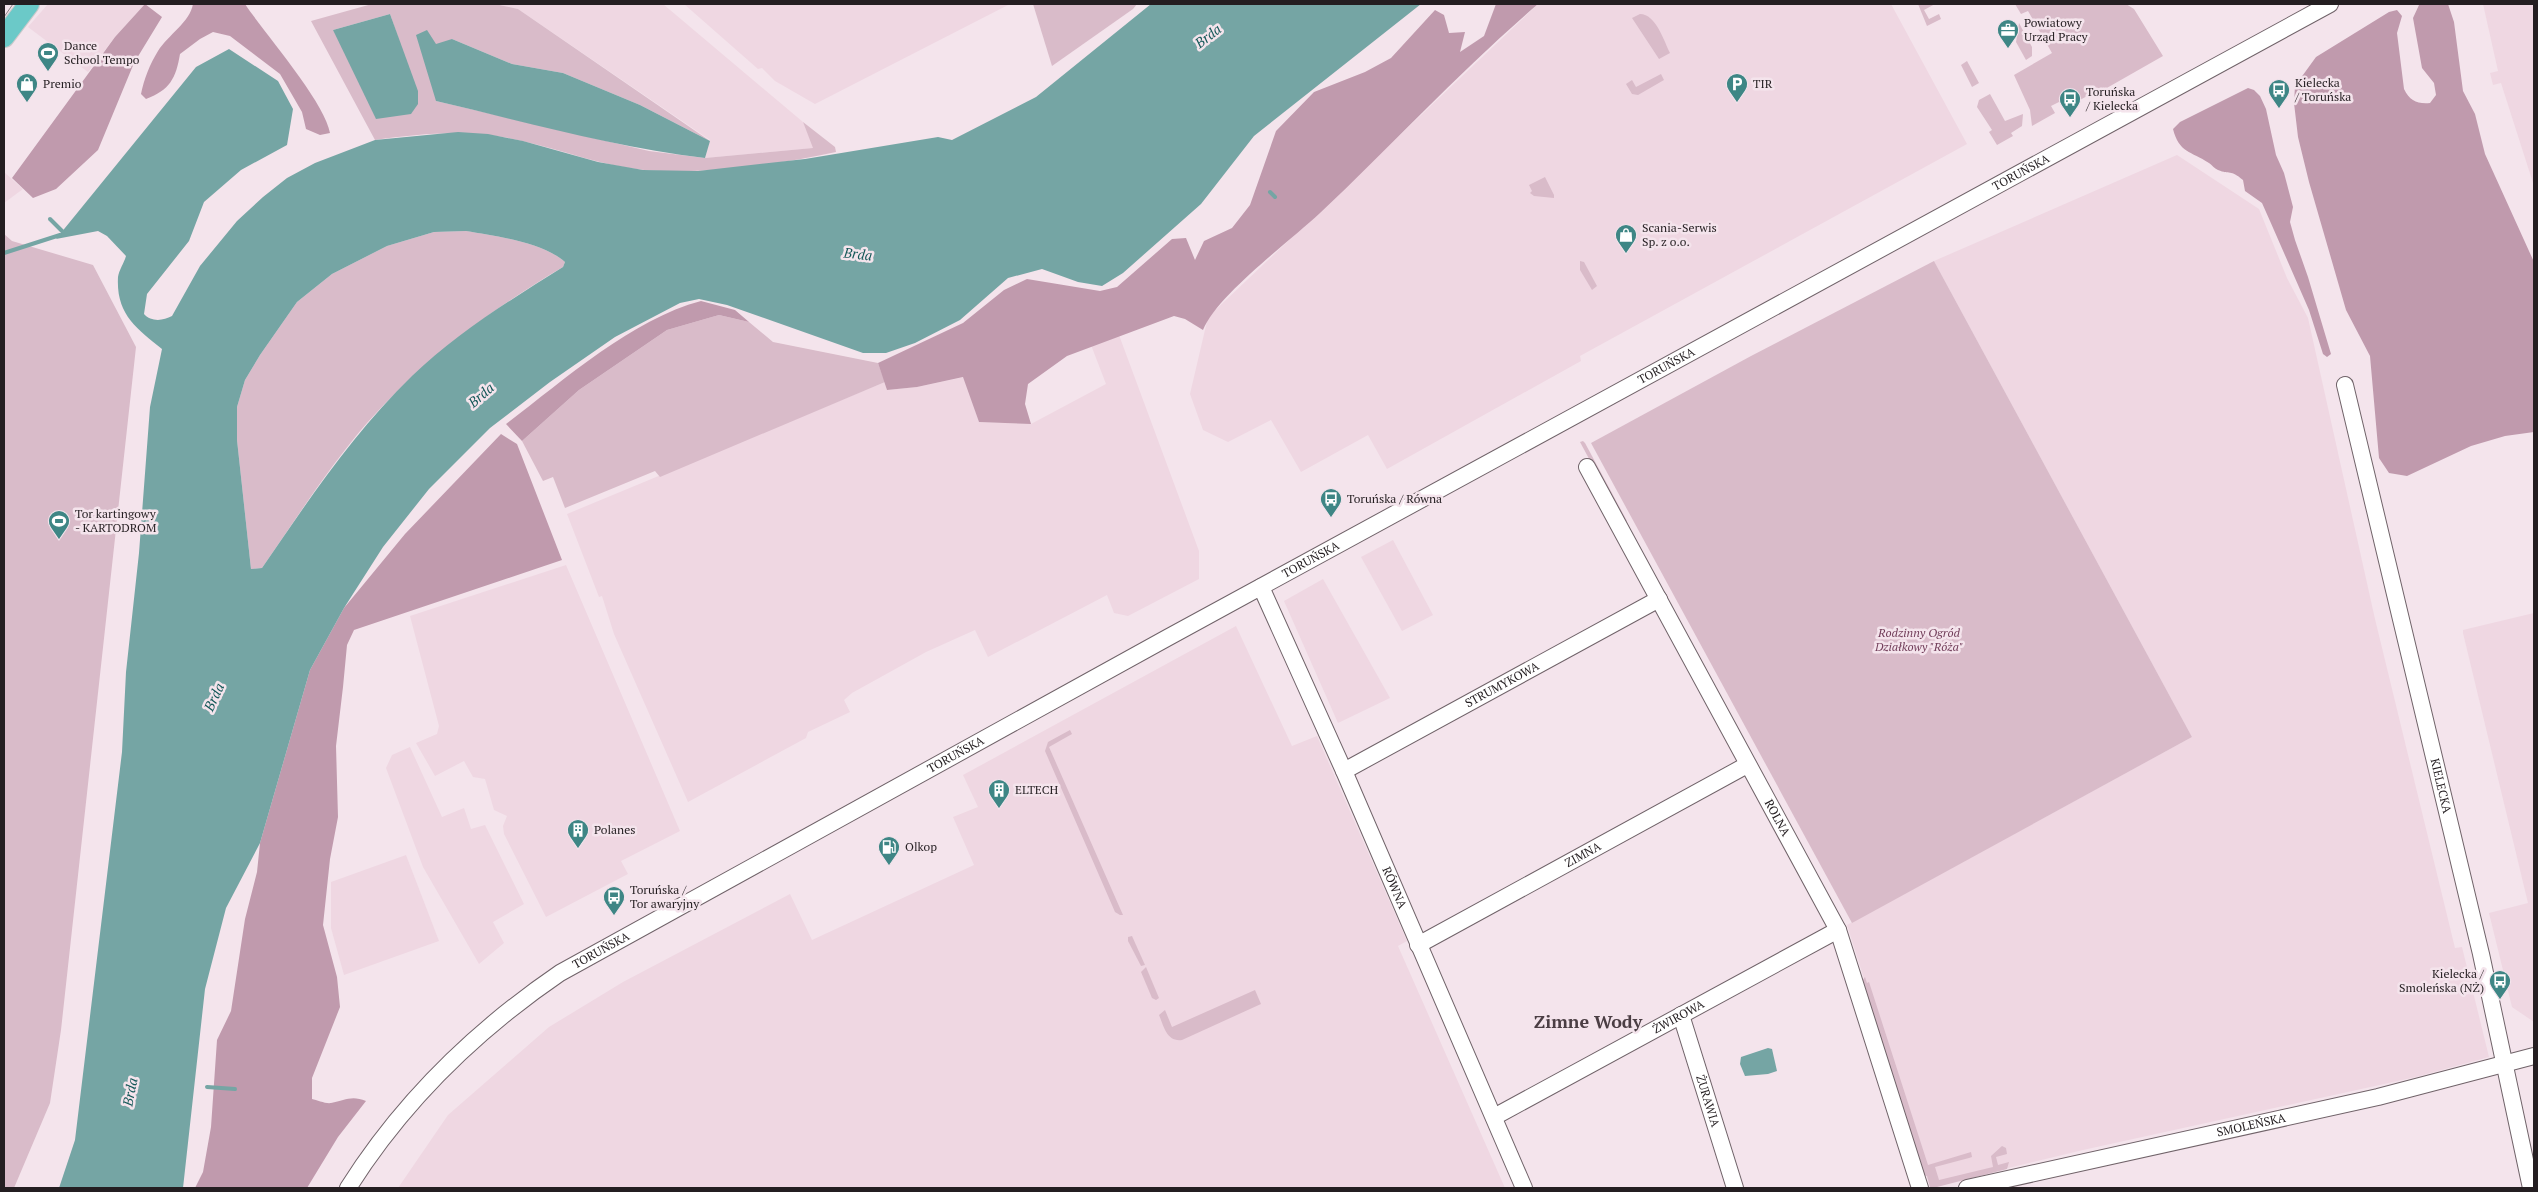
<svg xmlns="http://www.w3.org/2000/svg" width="2538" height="1192" viewBox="0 0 2538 1192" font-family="'PT Serif',serif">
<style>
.built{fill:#efd7e2}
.green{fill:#d9bbc9;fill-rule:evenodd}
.forest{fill:#c09aad}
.water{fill:#75a5a4;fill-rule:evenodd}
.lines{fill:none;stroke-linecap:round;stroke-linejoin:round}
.stream{stroke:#75a5a4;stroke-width:4}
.minor-casing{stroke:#706369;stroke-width:18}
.major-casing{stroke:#cac9ca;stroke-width:22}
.minor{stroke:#fff;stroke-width:16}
.major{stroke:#6bc9c8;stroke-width:20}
.tram{stroke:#8e8388;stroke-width:1}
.labels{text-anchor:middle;stroke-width:5;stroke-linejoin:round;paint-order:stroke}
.poi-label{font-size:12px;fill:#241e21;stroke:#f4e4ec;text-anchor:start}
.street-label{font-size:12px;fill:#241e21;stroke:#f4e4ec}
.park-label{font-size:12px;font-style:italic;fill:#723e5a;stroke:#f4e4ec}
.water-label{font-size:14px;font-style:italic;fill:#145858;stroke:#f4e4ec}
.district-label{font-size:18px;font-weight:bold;fill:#4b3e44;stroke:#f4e4ec}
</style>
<rect width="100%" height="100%" fill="#f4e4ec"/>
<g class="built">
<path d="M 48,4 L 145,4 L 115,37 L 88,72 L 28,27 Z"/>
<path d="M 495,4 L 663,4 L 803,122 L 814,148 L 705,158 L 710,140 L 518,9 Z"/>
<path d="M 684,4 L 1010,4 L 815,104 L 775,81 L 762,68 L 758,69 Z"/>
<path d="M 1538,4 L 1891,4 L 1967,144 L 1580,356 L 1581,361 L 1387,469 L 1368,435 L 1301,472 L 1271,420 L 1228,442 L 1203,430 L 1190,394 L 1208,317 Z"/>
<path d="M 2483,4 L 2534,4 L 2534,186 L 2501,83 L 2493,85 L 2490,73 L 2498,71 Z"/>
<path d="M 2177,155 L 2259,209 L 2287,278 L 2308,318 L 2375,619 L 2455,948 L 2462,947 L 2489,1057 L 2416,1077 L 2083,1150 L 1930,1187 L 1847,925 L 2192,737 L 1934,261 Z"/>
<path d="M 4,172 L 23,189 L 4,203 Z"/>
<path d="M 1119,335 L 1199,551 L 1199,579 L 1128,616 L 1114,613 L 1107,595 L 988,657 L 975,630 L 926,652 L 852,693 L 844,700 L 850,712 L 808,732 L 806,738 L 688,802 L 614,634 L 602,596 L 599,597 L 567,514 L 885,382 L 887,390 L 917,387 L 964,377 L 979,422 L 1031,424 L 1106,384 L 1091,345 Z"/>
<path d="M 1393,540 L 1433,615 L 1402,631 L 1361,557 Z"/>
<path d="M 566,565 L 680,831 L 621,861 L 628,874 L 546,917 L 504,834 L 503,826 L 507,816 L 494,810 L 485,779 L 473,777 L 464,761 L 435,776 L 416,743 L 437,734 L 439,726 L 410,616 Z"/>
<path d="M 1323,579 L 1390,698 L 1338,723 L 1284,601 Z"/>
<path d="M 2534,613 L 2534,1022 L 2512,1007 L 2489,913 L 2528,903 L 2463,633 L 2463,630 L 2467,629 Z"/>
<path d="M 1236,626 L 1292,746 L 1317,736 L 1407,941 L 1398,946 L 1505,1188 L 398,1188 L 448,1115 L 549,1027 L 623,982 L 790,894 L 812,940 L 974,865 L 953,817 L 978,807 L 963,775 Z"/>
<path d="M 410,747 L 442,817 L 464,808 L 471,829 L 485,825 L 524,904 L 493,922 L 504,943 L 479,964 L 423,867 L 386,768 L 392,755 Z"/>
<path d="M 406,855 L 439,941 L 344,975 L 331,928 L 331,882 Z"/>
</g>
<g class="green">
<path d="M 372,4 L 495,4 L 518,9 L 710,141 L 640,105 L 563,73 L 512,64 L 452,39 L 436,101 L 649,151 L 705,158 L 813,148 L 803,122 L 835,147 L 836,152 C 774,165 707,175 644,170 C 602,166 563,150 522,141 C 474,129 425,133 375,140 L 311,21 ZM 390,14 L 399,40 L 333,30 Z"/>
<path d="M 1033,4 L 1137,4 L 1133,9 L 1052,66 Z"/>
<path d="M 1918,4 L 1935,4 L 1924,10 L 1929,19 L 1939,14 L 1941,19 L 1927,26 Z"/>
<path d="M 2015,4 L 2126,4 L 2134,9 L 2163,56 L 2098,93 L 2091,94 L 2065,108 L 2061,101 L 2051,106 L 2055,113 L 2032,126 L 2030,110 L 2014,75 L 2052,53 L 2028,11 L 2021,14 Z"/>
<path d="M 1640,14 C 1656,14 1664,41 1670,53 L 1659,59 L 1632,18 Z"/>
<path d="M 2019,23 L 2032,47 L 2032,56 L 2026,60 L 2016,42 Z"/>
<path d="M 1967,61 L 1979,83 L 1972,87 L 1961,65 Z"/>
<path d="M 1661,74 L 1664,80 L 1638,95 L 1632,94 L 1626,84 L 1632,80 L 1636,87 Z"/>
<path d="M 1990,94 L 2005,121 L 2023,114 L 2022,126 L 2011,133 L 2013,136 L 1997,145 L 1989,132 L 1992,130 L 1977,107 L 1979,100 Z"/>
<path d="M 1545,177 L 1554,195 L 1554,198 L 1534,196 L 1530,193 L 1532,191 L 1529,185 Z"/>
<path d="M 466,231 C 496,236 542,242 565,262 L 563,267 C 490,310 423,360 367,423 C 328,468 296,519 262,568 L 251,569 L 237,440 L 237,407 L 245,380 L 260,355 L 297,302 L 332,274 L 387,246 L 434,232 Z"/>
<path d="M 4,234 L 12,241 L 93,265 L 136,347 L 61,1030 L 50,1103 L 14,1188 L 4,1188 Z"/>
<path d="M 1580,261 L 1584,262 L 1597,286 L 1592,290 L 1580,270 Z"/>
<path d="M 1934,261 L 2192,737 L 1852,923 L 1591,443 L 1751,356 Z"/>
<path d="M 719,315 L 749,322 L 773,342 L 878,363 L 885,382 L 660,477 L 655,471 L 565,508 L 553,477 L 543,481 L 522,441 L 579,390 L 667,330 Z"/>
<path d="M 1583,441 L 1585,443 L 1627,521 L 1622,520 L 1580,442 Z"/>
<path d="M 1070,730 L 1072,734 L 1049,747 L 1123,915 L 1120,915 L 1115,912 L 1045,751 L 1048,742 Z"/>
<path d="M 1132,936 L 1145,965 L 1141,966 L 1128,941 L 1128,937 Z"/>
<path d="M 1146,967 L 1159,998 L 1156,1000 L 1152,998 L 1141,972 Z"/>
<path d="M 1865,977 L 1867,983 L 1869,982 L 1928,1165 L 1971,1152 L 1972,1157 L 1969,1158 L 1935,1167 L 1939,1180 L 1993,1167 L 1991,1156 L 2002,1146 L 2006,1148 L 2007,1154 L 1996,1157 L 1998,1165 L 2009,1162 L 2007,1169 L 1937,1187 L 1930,1187 L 1927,1176 L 1923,1175 L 1861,982 Z"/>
<path d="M 1255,990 L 1261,1004 L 1182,1040 C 1167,1042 1164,1027 1159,1015 L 1165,1010 L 1172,1027 Z"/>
</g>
<g class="forest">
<path d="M 145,4 L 162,17 L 134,63 L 98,150 L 56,189 L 33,198 L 12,178 L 115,37 Z"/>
<path d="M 193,4 L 245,4 C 265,34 325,102 330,133 L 320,135 L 306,129 L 302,112 L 280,74 L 230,36 L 213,32 L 200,39 L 180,54 C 176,78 170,90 146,99 L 141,94 C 144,79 150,64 158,51 C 168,35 190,22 193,4 Z"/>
<path d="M 1496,4 L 1538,4 C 1462,69 1393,144 1320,213 C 1289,242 1217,295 1203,330 L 1185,319 L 1174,316 L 1067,356 L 1028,384 L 1025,404 L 1031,424 L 979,422 L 963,377 L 917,387 L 887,390 L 878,363 L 963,323 L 1004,290 L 1027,279 L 1100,291 L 1117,287 L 1172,239 L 1186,238 L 1195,260 L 1204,241 L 1232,228 L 1250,205 L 1276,131 L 1314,92 L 1365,72 L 1391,58 L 1435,10 L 1444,15 L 1449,33 L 1465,32 L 1460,52 L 1484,36 Z"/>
<path d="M 2422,4 L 2448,4 L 2454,22 L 2463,91 L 2475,114 L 2485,154 L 2534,262 L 2534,432 L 2505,436 L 2471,446 L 2407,476 L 2389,473 L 2379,458 L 2370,356 L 2346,310 L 2309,182 L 2298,137 L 2294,103 L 2295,86 L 2316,57 L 2389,12 L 2397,10 L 2402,16 L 2397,33 L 2404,89 C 2410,101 2417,104 2430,103 L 2436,95 L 2434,83 L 2422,68 L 2413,18 L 2419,5 Z"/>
<path d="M 2248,88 L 2254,90 L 2260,96 L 2266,109 L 2276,155 L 2284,173 L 2293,207 L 2290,222 L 2295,240 L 2308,277 L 2331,354 L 2327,357 L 2323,354 L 2309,310 L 2270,221 L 2262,203 L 2245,191 L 2243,180 C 2230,169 2230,175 2218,170 C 2215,169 2212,165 2209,163 C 2191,151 2179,153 2173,129 L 2180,122 Z"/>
<path d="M 701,301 L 735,310 L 749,322 L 719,315 L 667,330 L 579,390 L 522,441 L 506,424 C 563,381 632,319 701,301 Z"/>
<path d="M 501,434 L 517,444 L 562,560 L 354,630 L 347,645 L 343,687 L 336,746 L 338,817 L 330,859 L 323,925 L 337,977 L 340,1007 L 312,1078 L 312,1099 C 317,1100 326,1104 331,1103 C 345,1100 352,1095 366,1101 L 338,1137 L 307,1188 L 195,1188 L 203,1172 L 211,1127 L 217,1040 L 231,1011 L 245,919 L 257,872 L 260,843 L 310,670 L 344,608 L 405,534 Z"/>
</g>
<g class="water">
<path d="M 1151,4 L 1421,4 L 1254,136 L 1201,204 L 1123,273 L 1102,286 L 1078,282 L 1042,269 L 1008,278 L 960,320 L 915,343 L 886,353 L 863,353 L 727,305 L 699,299 L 680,303 L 615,337 L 550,382 L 490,428 L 429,489 L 383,547 L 344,608 L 310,670 L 260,843 L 226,908 L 205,989 L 183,1188 L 59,1188 L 75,1140 L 122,752 L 126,672 L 139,553 L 150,407 L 162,349 C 136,328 116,314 118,277 C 119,270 124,263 126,256 L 107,236 L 98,231 L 56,239 L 196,67 L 229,49 L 278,81 L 293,109 L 287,145 L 241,170 L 204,202 L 189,241 L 147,294 L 144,314 C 151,322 163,321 172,316 L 200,266 L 237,221 L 263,197 L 287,178 L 315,163 L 375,140 L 458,132 L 488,134 L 523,141 L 598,162 L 643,170 L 698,171 L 805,159 L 938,137 L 952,140 L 1036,97 ZM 466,231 C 496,236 542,242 565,262 L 563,267 C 510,300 457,333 412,376 C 353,433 308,501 262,568 L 251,569 L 237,440 L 237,407 L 245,380 L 260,355 L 297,302 L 332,274 L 387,246 L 434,232 Z"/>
<path d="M 390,14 L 418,91 L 418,104 L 411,114 L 376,119 L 333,30 Z"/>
<path d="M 427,30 L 436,44 L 452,39 L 512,64 L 563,73 L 640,105 L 710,141 L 705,158 C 614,147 526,122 436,101 L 416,35 Z"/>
<path d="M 1768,1048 L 1772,1049 L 1777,1071 L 1768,1074 L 1745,1076 L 1740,1064 L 1741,1057 Z"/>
</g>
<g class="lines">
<g class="stream">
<path d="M 1270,192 L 1275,197"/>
<path d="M 50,219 L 63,232"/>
<path d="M 4,253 L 60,235"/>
<path d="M 207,1087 L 235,1089"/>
</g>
<g class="minor-casing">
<g id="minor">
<path id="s1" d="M 2345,385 L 2481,954 L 2531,1188"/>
<path id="s2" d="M 1587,467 L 1838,930 L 1920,1188"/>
<path id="s3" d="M 1261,587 L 1344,771 L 1524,1188"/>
<path id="s4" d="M 1344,771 L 1659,599"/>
<path id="s5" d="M 1418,945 L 1747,765"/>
<path id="s6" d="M 1681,1015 L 1735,1188"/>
<path id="s7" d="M 1494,1117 L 1838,930"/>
<path id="s8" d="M 348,1188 C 403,1101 475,1031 560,973 L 1167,638 L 2330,4"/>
<path id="s9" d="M 1967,1188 L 2378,1097 L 2534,1056"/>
</g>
</g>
<g class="major-casing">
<path id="major" d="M 4,37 L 29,4"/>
</g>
<use href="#minor" class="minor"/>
<use href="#major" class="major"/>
<path class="tram" d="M 4,17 L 13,4"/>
</g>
<defs>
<g id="office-pin" transform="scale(1.125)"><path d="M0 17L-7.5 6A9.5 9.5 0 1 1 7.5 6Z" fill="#3e8685" stroke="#f4e4ec"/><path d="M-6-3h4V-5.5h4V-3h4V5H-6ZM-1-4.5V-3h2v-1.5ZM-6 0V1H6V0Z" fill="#fff"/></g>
<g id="stadium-pin" transform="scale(1.125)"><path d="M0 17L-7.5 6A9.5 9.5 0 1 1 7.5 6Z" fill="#3e8685" stroke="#f4e4ec"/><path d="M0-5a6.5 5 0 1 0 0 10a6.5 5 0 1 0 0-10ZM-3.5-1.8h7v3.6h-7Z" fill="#fff"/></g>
<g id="shop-pin" transform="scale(1.125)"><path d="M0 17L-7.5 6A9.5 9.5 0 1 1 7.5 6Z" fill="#3e8685" stroke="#f4e4ec"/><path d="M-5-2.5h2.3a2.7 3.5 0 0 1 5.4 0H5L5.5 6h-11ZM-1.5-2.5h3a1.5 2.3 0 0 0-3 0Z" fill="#fff"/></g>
<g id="parking-pin" transform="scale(1.125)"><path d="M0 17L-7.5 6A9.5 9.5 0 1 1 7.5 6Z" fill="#3e8685" stroke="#f4e4ec"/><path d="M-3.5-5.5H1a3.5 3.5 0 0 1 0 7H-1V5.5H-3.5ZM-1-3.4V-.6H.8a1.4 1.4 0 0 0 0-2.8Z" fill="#fff"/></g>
<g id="bus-pin" transform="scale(1.125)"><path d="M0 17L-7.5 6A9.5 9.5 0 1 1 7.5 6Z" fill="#3e8685" stroke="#f4e4ec"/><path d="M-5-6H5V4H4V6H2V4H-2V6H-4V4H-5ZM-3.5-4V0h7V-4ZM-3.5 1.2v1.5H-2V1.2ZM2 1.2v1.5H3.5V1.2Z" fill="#fff"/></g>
<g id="building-pin" transform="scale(1.125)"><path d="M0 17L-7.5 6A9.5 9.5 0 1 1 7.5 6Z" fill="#3e8685" stroke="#f4e4ec"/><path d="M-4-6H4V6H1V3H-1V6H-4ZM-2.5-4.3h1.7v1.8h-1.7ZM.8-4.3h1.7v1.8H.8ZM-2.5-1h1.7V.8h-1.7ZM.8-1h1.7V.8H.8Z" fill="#fff"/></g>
<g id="fuel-pin" transform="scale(1.125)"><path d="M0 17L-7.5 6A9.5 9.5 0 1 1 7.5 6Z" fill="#3e8685" stroke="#f4e4ec"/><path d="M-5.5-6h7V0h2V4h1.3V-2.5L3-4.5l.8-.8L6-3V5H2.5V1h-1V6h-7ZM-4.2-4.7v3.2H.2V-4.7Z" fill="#fff"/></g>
</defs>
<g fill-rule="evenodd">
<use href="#office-pin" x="2008" y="30"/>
<use href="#stadium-pin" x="48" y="53"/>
<use href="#shop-pin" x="27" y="84"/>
<use href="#parking-pin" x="1737" y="84"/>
<use href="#bus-pin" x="2279" y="90"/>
<use href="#bus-pin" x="2070" y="99"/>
<use href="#shop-pin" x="1626" y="235"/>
<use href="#bus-pin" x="1331" y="499"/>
<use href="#stadium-pin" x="59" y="521"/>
<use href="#building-pin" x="999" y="790"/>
<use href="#building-pin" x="578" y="830"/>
<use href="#fuel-pin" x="889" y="847"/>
<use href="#bus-pin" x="614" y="897"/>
<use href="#bus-pin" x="2500" y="981"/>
</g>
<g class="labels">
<g class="poi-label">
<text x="2024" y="27">Powiatowy<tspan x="2024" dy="14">Urząd Pracy</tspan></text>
<text x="64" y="50">Dance<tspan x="64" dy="14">School Tempo</tspan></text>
<text x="2295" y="87">Kielecka<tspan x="2295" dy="14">/ Toruńska</tspan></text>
<text x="43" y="88">Premio</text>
<text x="1753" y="88">TIR</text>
<text x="2086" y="96">Toruńska<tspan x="2086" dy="14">/ Kielecka</tspan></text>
<text x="1642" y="232">Scania-Serwis<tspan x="1642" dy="14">Sp. z o.o.</tspan></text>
<text x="1347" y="503">Toruńska / Równa</text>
<text x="75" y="518">Tor kartingowy<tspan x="75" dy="14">- KARTODROM</tspan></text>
<text x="1015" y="794">ELTECH</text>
<text x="594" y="834">Polanes</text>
<text x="905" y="851">Olkop</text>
<text x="630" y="894">Toruńska /<tspan x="630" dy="14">Tor awaryjny</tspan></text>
<text x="2484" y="978" text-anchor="end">Kielecka /<tspan x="2484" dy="14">Smoleńska (NŻ)</tspan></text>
</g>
<g class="street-label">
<text dy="4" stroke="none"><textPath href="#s8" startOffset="1970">TORUŃSKA</textPath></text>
<text dy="4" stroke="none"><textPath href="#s8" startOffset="1566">TORUŃSKA</textPath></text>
<text dy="4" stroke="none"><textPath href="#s8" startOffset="1161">TORUŃSKA</textPath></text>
<text dy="4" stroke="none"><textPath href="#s4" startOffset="180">STRUMYKOWA</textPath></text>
<text dy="4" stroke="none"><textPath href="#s8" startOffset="756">TORUŃSKA</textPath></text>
<text dy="4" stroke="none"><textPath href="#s1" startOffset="412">KIELECKA</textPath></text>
<text dy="4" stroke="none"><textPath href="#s2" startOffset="399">ROLNA</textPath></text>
<text dy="4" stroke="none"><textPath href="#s5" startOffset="188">ZIMNA</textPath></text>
<text dy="4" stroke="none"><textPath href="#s3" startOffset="329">RÓWNA</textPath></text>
<text dy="4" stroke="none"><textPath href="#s8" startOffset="351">TORUŃSKA</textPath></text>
<text dy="4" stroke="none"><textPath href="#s7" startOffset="210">ŻWIROWA</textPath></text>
<text dy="4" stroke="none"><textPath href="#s6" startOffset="90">ŻURAWIA</textPath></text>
<text dy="4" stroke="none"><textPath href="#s9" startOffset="291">SMOLEŃSKA</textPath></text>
</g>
<g class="park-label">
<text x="1919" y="637">Rodzinny Ogród<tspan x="1919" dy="14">Działkowy "Róża"</tspan></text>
</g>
<g class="water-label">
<text transform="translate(1208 36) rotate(-38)" y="5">Brda</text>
<text transform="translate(858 254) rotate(6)" y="5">Brda</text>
<text transform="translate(481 395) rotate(-41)" y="5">Brda</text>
<text transform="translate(214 697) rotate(-65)" y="5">Brda</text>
<text transform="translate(130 1092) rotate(-79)" y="5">Brda</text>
</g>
<g class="district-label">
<text x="1588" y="1028">Zimne Wody</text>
</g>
</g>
<rect width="2538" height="1192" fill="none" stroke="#241e21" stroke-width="10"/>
</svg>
